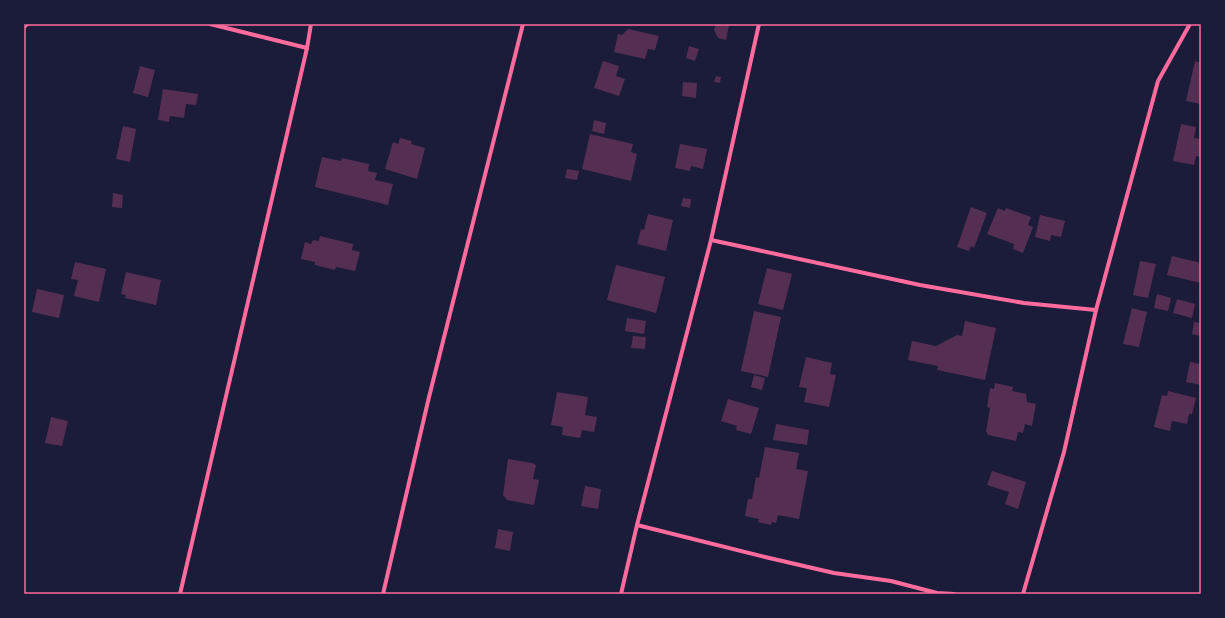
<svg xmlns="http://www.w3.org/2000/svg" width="1225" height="618" viewBox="0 0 1225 618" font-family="'Fira Sans Condensed',sans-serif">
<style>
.building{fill:#542f53}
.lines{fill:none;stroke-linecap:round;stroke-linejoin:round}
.minor{stroke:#ff6b9d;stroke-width:4}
.neatline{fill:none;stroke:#ff6b9d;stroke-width:1.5}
</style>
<rect width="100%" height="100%" fill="#1b1b3a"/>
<g class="building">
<path d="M 716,24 L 729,25 L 726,40 L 718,38 L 714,30 Z"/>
<path d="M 628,29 L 659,36 L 655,50 L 648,49 L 645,59 L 614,52 L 618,34 L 622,35 Z"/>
<path d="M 689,46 L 699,49 L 695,61 L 686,58 Z"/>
<path d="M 603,61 L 619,66 L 616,76 L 625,79 L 619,96 L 594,88 Z"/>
<path d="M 1195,61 L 1201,63 L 1201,104 L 1186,101 Z"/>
<path d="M 140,66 L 155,70 L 148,97 L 133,93 Z"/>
<path d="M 716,76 L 721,77 L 720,83 L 714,82 Z"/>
<path d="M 683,82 L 697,83 L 696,98 L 682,96 Z"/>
<path d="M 163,89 L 198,94 L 196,105 L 186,104 L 184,118 L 170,116 L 169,122 L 158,120 Z"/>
<path d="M 594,120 L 606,123 L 604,134 L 592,131 Z"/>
<path d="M 1181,124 L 1196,127 L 1194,138 L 1201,139 L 1201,157 L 1196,156 L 1194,165 L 1173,161 Z"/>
<path d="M 123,126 L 136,129 L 130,162 L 116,159 Z"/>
<path d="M 590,134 L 633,144 L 631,152 L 637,154 L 631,181 L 582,169 Z"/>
<path d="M 400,138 L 412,141 L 411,144 L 425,148 L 417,179 L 385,169 L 393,142 L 398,144 Z"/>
<path d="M 680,144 L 707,149 L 703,169 L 691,166 L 690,171 L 675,168 Z"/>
<path d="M 322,157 L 341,161 L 342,158 L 369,164 L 368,171 L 377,173 L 375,180 L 393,184 L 388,205 L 315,187 Z"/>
<path d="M 567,169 L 579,171 L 577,180 L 565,178 Z"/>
<path d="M 113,193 L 123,195 L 122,208 L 112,207 Z"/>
<path d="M 683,198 L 691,199 L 690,208 L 681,206 Z"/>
<path d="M 971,207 L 987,213 L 974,248 L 971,246 L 969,251 L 957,247 Z"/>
<path d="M 998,208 L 1005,211 L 1006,208 L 1031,217 L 1028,225 L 1033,227 L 1023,253 L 1013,249 L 1014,244 L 987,234 Z"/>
<path d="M 648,214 L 673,220 L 666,251 L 637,244 L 641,229 L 644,230 Z"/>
<path d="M 1040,215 L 1065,221 L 1061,237 L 1051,235 L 1050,241 L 1035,237 Z"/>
<path d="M 320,236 L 353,244 L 352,250 L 360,252 L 355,271 L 336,267 L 335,270 L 315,265 L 315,262 L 301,259 L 305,242 L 311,244 L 313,240 L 319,241 Z"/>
<path d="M 1172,256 L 1201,263 L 1201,283 L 1167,275 Z"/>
<path d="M 1140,261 L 1156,264 L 1148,298 L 1133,295 Z"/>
<path d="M 75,262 L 106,269 L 99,302 L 74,296 L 78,280 L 71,279 Z"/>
<path d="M 616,265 L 665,277 L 656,313 L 607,300 Z"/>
<path d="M 767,268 L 792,274 L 783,310 L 758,304 Z"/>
<path d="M 126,272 L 161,280 L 156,305 L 125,298 L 126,295 L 121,294 Z"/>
<path d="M 37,289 L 64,295 L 59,318 L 32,312 Z"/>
<path d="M 1157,294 L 1171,298 L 1168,311 L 1154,308 Z"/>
<path d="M 1177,299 L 1195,304 L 1192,318 L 1173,313 Z"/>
<path d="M 1132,308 L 1147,312 L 1139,347 L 1123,344 Z"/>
<path d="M 754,311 L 781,317 L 768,377 L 741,371 Z"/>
<path d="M 627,318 L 646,321 L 644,334 L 625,331 Z"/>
<path d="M 965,321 L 996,328 L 985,380 L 937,370 L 938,366 L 908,360 L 912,341 L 936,346 L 957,335 L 962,336 Z"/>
<path d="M 1194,322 L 1201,323 L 1201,336 L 1192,334 Z"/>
<path d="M 633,336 L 646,337 L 645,349 L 631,348 Z"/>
<path d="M 806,357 L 832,363 L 830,374 L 836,375 L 829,407 L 804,402 L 807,388 L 799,387 Z"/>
<path d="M 1190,362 L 1201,364 L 1201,385 L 1186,382 Z"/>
<path d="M 754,375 L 765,378 L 762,390 L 751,387 Z"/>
<path d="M 995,383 L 1013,387 L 1012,391 L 1026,394 L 1027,402 L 1036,404 L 1032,426 L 1025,424 L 1023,433 L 1018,432 L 1016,441 L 988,435 L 986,431 L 990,408 L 987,407 L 990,388 L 994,389 Z"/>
<path d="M 1168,391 L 1196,398 L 1192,414 L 1189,414 L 1187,424 L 1172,421 L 1170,431 L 1154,427 L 1162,395 L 1167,396 Z"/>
<path d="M 557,392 L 588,397 L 585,415 L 597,417 L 594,432 L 582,430 L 580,438 L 562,435 L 563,427 L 551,425 Z"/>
<path d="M 728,399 L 759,408 L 751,434 L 736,430 L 737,426 L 721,421 Z"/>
<path d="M 51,417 L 68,421 L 62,446 L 45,443 Z"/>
<path d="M 776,424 L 809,430 L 807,445 L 773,440 Z"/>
<path d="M 765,447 L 799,453 L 796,469 L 808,471 L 799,519 L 778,515 L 776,523 L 772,522 L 771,525 L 758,522 L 759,519 L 745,516 L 748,499 L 752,499 L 756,477 L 759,478 Z"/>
<path d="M 508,459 L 532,463 L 536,465 L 533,479 L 539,480 L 534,505 L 507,500 L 503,495 Z"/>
<path d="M 992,471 L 1026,482 L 1018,509 L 1005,504 L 1009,492 L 987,485 Z"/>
<path d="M 585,486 L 601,489 L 598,509 L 581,506 Z"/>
<path d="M 498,529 L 513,532 L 510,551 L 495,548 Z"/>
</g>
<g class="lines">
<g class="minor">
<path d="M 210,24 L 307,48"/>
<path d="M 24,27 L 27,24"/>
<path d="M 711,240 L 920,285 L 1024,303 L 1096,310"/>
<path d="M 637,525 L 765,557 L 834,573 L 891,581 L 937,593 L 954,594"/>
<path d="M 180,594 L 307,48 L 311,24"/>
<path d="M 383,594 L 429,397 L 523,24"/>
<path d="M 621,594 L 637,525 L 711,240 L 759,24"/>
<path d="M 1023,594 L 1064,452 L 1096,310 L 1158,81 L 1190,24"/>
</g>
</g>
<rect width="1225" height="618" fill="none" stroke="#1b1b3a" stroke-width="50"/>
<rect x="25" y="25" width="1175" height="568" class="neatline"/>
</svg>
